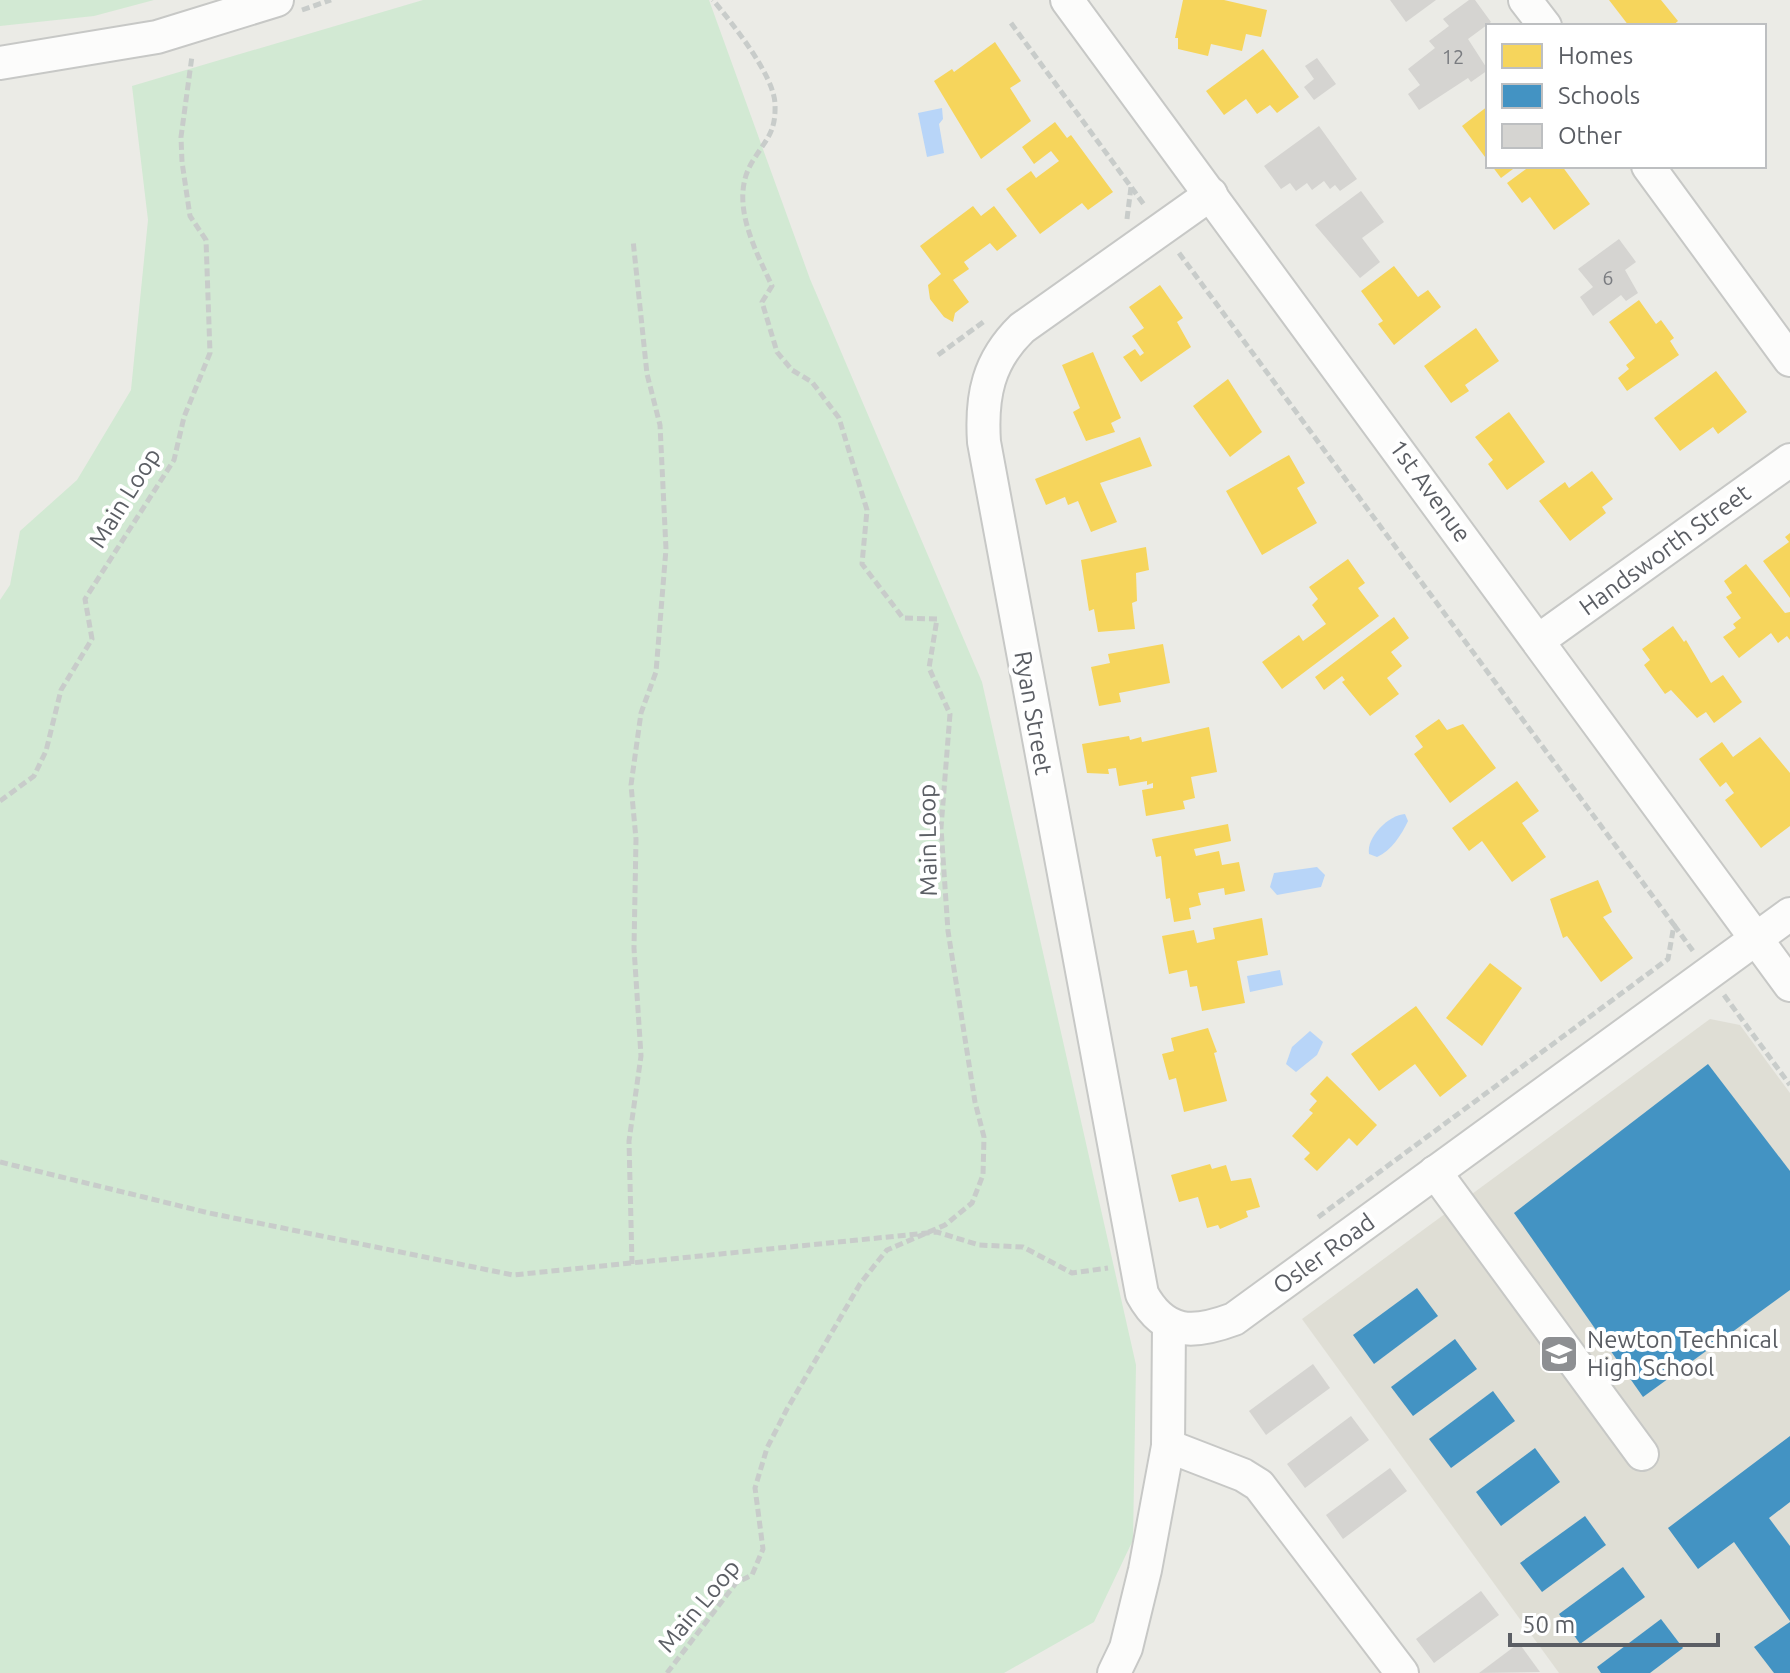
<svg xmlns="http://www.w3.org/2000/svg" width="1790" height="1673" viewBox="0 0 1790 1673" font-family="Ubuntu,sans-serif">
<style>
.education{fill:#dfded5}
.green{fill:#d2e9d3}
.water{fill:#b8d5f8}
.homes{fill:#f6d55c}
.schools{fill:#4393c3}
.building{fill:#d5d4d1}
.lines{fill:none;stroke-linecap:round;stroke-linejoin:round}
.minor-casing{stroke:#c7c8c6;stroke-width:36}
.path{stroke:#c8ccca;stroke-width:5;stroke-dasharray:8 4;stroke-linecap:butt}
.minor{stroke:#fcfcfb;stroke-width:32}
.labels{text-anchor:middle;stroke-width:8;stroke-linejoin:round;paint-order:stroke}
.number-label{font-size:20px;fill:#7a7c80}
.street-label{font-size:24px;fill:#5b5e64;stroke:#fff}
.poi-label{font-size:24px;fill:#5b5e64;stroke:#fff;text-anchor:start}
</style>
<rect width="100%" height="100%" fill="#ebebe6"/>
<path class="education" d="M 1710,1019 L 1740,1025 L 1790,1093 L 1790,1673 L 1559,1673 L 1302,1319 Z"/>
<g class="green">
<path d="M 0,0 L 154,0 L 94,16 L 0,26 Z"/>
<path d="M 423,0 L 709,0 L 810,279 L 982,682 L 1136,1365 L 1133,1540 L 1094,1622 L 1004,1673 L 0,1673 L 0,600 L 10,585 L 20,531 L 77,480 L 131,390 L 148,220 L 132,86 Z"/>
</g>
<g class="water">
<path d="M 942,108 L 943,119 L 939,124 L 944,153 L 927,157 L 918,113 Z"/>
<path d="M 1405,814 L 1408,821 C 1402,834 1391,851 1377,857 L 1369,854 C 1366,837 1389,815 1405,814 Z"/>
<path d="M 1317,867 L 1325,875 L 1321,887 L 1277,895 L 1270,887 L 1274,873 Z"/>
<path d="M 1280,970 L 1283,985 L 1250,992 L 1247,976 Z"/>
<path d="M 1310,1031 L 1323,1042 L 1317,1055 L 1296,1072 L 1286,1064 L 1292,1047 Z"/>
</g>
<g class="homes">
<path d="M 1183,0 L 1224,0 L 1267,10 L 1261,37 L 1246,34 L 1242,51 L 1211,44 L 1208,56 L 1178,49 L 1178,38 L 1175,38 Z"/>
<path d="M 1609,0 L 1661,0 L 1678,21 L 1672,26 L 1629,26 Z"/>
<path d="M 995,42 L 1021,81 L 1010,88 L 1031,121 L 981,159 L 934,81 L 952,69 L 954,72 Z"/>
<path d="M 1263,49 L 1299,97 L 1277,113 L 1270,105 L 1257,114 L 1246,99 L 1224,115 L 1206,91 Z"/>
<path d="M 1488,106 L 1488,161 L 1462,126 Z"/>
<path d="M 1055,122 L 1067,138 L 1071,135 L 1113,192 L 1088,210 L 1082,203 L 1040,234 L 1006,189 L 1031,171 L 1036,178 L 1059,161 L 1051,151 L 1034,164 L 1022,147 Z"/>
<path d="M 1492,166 L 1517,166 L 1501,178 Z"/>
<path d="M 1530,166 L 1562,166 L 1590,204 L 1554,230 L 1530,197 L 1522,203 L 1507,183 Z"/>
<path d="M 973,206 L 981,216 L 994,206 L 1017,236 L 997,251 L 990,243 L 964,262 L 969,269 L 953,280 L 969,302 L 955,313 L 953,322 L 944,317 L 930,299 L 928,285 L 941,274 L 920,246 Z"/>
<path d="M 1394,266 L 1418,297 L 1428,290 L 1441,307 L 1394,345 L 1378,324 L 1383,321 L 1361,291 Z"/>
<path d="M 1160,285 L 1183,318 L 1177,322 L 1191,347 L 1141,382 L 1123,357 L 1135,349 L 1140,356 L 1144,353 L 1132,336 L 1144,328 L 1129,307 Z"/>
<path d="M 1639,300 L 1656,324 L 1661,320 L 1674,338 L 1670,341 L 1679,355 L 1627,391 L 1618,378 L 1629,369 L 1626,365 L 1635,358 L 1609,322 Z"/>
<path d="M 1476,328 L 1499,361 L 1465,385 L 1469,391 L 1451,403 L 1424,366 Z"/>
<path d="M 1093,352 L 1121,418 L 1111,423 L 1115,432 L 1086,441 L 1073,412 L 1080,408 L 1062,365 Z"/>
<path d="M 1716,371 L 1747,412 L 1718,434 L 1713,427 L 1680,451 L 1654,418 Z"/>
<path d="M 1228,379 L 1262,432 L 1230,457 L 1193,406 Z"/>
<path d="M 1509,412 L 1545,462 L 1507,490 L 1488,464 L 1493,460 L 1475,437 Z"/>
<path d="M 1140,437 L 1152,466 L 1100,483 L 1117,522 L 1091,532 L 1078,501 L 1068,505 L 1065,497 L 1046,505 L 1035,479 Z"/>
<path d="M 1289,455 L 1305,483 L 1297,488 L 1317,523 L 1262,555 L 1226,491 Z"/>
<path d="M 1592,471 L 1613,499 L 1602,507 L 1606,513 L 1570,541 L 1539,501 L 1565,482 L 1569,488 Z"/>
<path d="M 1790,533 L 1790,598 L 1763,561 L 1789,542 L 1785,537 Z"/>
<path d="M 1146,547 L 1149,570 L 1136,573 L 1137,601 L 1132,603 L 1135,629 L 1098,632 L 1094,609 L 1089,611 L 1081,560 Z"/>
<path d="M 1348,559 L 1365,583 L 1358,588 L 1379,616 L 1282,689 L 1262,662 L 1299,635 L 1303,641 L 1326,624 L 1312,605 L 1318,599 L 1309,587 Z"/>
<path d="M 1746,564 L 1785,613 L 1790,612 L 1790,640 L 1787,636 L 1778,643 L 1771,633 L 1739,658 L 1723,637 L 1736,628 L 1733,624 L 1741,618 L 1726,597 L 1732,593 L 1724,581 Z"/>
<path d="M 1394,617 L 1409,638 L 1391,652 L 1402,666 L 1387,678 L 1399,694 L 1370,716 L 1342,682 L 1345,680 L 1342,676 L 1324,690 L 1315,677 Z"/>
<path d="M 1673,626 L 1684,642 L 1686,640 L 1711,683 L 1723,675 L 1742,702 L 1714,723 L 1706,712 L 1697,718 L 1671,690 L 1665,694 L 1644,665 L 1650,660 L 1642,649 Z"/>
<path d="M 1163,644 L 1170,683 L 1119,693 L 1121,702 L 1099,706 L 1091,667 L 1110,663 L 1108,654 Z"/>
<path d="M 1439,719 L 1447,730 L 1463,724 L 1496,768 L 1450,803 L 1414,754 L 1423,747 L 1415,736 Z"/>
<path d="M 1209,727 L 1217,772 L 1191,777 L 1195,798 L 1183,801 L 1185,809 L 1146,816 L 1142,790 L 1153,788 L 1153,783 L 1147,785 L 1147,781 L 1119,786 L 1116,768 L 1108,769 L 1109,774 L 1087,773 L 1082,744 L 1129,736 L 1130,740 L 1141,737 L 1142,742 Z"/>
<path d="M 1760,737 L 1790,773 L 1790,826 L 1761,848 L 1725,800 L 1734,793 L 1726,782 L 1720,787 L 1699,759 L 1722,742 L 1733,757 Z"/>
<path d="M 1517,781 L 1539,811 L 1522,823 L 1546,857 L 1512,882 L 1482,841 L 1469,851 L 1452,828 Z"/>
<path d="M 1228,824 L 1231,841 L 1194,849 L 1196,856 L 1219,851 L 1222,865 L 1239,862 L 1245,891 L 1225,895 L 1224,888 L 1198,893 L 1201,905 L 1189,908 L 1191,919 L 1174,922 L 1170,898 L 1166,899 L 1161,856 L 1156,857 L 1152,839 Z"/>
<path d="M 1598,880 L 1612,912 L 1603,917 L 1633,958 L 1601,982 L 1567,936 L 1563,938 L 1550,899 Z"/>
<path d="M 1262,918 L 1268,955 L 1237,961 L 1245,1003 L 1202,1011 L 1197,986 L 1190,987 L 1187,970 L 1169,974 L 1162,936 L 1194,930 L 1197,943 L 1215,939 L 1213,928 Z"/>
<path d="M 1490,963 L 1522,988 L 1482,1046 L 1446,1018 Z"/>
<path d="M 1416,1006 L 1467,1076 L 1440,1097 L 1415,1064 L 1379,1091 L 1351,1054 Z"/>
<path d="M 1208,1028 L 1217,1052 L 1214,1053 L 1227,1101 L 1184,1112 L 1176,1078 L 1169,1080 L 1162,1054 L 1174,1051 L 1171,1038 Z"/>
<path d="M 1327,1076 L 1377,1125 L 1357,1146 L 1349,1138 L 1317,1171 L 1304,1159 L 1310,1153 L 1292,1136 L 1313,1113 L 1309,1110 L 1317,1101 L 1310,1094 Z"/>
<path d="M 1210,1164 L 1212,1169 L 1226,1165 L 1231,1181 L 1251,1178 L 1260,1207 L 1246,1211 L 1248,1217 L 1220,1229 L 1218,1225 L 1207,1228 L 1198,1197 L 1179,1202 L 1171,1175 Z"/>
</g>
<g class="schools">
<path d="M 1708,1064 L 1790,1171 L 1790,1290 L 1643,1397 L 1514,1213 Z"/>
<path d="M 1417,1288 L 1438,1316 L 1374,1364 L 1353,1335 Z"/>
<path d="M 1455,1339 L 1477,1369 L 1413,1416 L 1391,1387 Z"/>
<path d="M 1493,1391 L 1515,1421 L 1451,1468 L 1429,1439 Z"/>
<path d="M 1790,1436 L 1790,1502 L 1769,1518 L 1790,1546 L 1790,1621 L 1734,1542 L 1698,1569 L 1668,1528 Z"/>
<path d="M 1535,1448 L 1560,1482 L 1501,1526 L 1476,1492 Z"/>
<path d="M 1585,1516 L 1606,1545 L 1542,1592 L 1520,1563 Z"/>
<path d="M 1623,1567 L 1645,1597 L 1580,1644 L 1559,1614 Z"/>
<path d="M 1661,1619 L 1683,1648 L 1650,1673 L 1601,1673 L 1597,1667 Z"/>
<path d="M 1790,1622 L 1790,1673 L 1774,1673 L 1754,1647 Z"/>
</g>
<g class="building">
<path d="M 1390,0 L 1436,0 L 1406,22 Z"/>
<path d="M 1469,0 L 1475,0 L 1491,22 L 1468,39 L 1488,70 L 1471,82 L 1468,78 L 1419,110 L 1408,94 L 1420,85 L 1408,69 L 1435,48 L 1429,41 L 1449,26 L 1443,19 Z"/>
<path d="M 1317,58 L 1336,84 L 1314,100 L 1304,87 L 1314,79 L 1305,66 Z"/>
<path d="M 1319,126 L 1357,179 L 1340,191 L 1335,185 L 1330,189 L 1324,181 L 1312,190 L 1307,183 L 1296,191 L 1290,183 L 1281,189 L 1264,166 Z"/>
<path d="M 1361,191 L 1384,222 L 1362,238 L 1380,262 L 1360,278 L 1315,225 Z"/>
<path d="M 1619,239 L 1636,262 L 1625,270 L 1638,293 L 1626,301 L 1621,295 L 1593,316 L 1580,297 L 1593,287 L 1578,269 Z"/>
<path d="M 1313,1364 L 1330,1388 L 1266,1435 L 1249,1411 Z"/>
<path d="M 1351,1416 L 1369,1440 L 1305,1488 L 1287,1464 Z"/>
<path d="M 1390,1468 L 1407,1491 L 1343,1539 L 1326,1515 Z"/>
<path d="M 1481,1591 L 1499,1615 L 1434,1663 L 1416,1639 Z"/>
<path d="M 1519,1643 L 1540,1672 L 1479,1673 Z"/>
</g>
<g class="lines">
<g class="minor-casing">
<g id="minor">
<path d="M 1067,0 L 1790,985"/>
<path d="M 1525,0 L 1545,26"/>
<path d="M 0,63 L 157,37 L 277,0"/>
<path d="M 1648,166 L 1790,360"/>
<path d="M 1211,194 L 1022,328 C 988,361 981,396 984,442 L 1142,1294 C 1165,1336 1194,1334 1234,1319 L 1790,914"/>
<path d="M 1539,640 L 1790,460"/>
<path d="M 1435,1172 L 1642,1454"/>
<path d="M 1168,1446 L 1243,1475 L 1259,1485 L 1402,1673"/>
<path d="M 1114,1673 L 1126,1648 L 1145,1570 L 1168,1446 L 1169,1325"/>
</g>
</g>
<g class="path">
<path d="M 302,10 L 331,0"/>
<path d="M 1011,23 L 1145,206"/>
<path d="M 1127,219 L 1131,187"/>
<path d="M 1179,253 L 1674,925 L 1668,959 L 1317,1218"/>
<path d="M 938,355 L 986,320"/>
<path d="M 0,801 L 34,776 L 46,751 L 61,690 L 92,639 L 85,599 L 174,460 L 184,417 L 210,353 L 206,240 L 190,216 L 182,162 L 181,137 L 192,56"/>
<path d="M 1674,925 L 1693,951"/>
<path d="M 1724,995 L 1790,1085"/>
<path d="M 0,1162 L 209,1213 L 513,1275 L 937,1232 L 979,1245 L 1023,1247 L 1072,1273 L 1108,1268"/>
<path d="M 632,1264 L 629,1141 L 641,1056 L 634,948 L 636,839 L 631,785 L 641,713 L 656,672 L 666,549 L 660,425 L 647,374 L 633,240"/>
<path d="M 667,1673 L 736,1583 L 752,1575 L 763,1549 L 755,1488 L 767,1448 L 787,1409 L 860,1284 L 878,1261 L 887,1250 L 945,1225 L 972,1203 L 983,1175 L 984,1137 L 975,1102 L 948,931 L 941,828 L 950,714 L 929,668 L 937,619 L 903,618 L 862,564 L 867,510 L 839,418 L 812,382 L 792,370 L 777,352 L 762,302 L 772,286 C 755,249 727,199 754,159 C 767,138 776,132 775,104 C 774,75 732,23 713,0"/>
</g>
<use href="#minor" class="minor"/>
</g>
<defs>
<g id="school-square" transform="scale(2)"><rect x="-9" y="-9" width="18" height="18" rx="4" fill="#8d8f92" stroke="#fff"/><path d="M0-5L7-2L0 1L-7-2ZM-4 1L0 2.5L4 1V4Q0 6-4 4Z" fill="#fff"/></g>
</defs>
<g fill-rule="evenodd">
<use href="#school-square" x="1559" y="1354"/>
</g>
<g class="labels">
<g class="number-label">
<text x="1453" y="64">12</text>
<text x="1608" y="285">6</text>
</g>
<g class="street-label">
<text transform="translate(1430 491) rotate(54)" y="8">1st Avenue</text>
<text transform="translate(125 498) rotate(-58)" y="8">Main Loop</text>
<text transform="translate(1665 550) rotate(-36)" y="8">Handsworth Street</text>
<text transform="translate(1033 713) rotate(80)" y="8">Ryan Street</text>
<text transform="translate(928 840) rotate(-91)" y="8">Main Loop</text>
<text transform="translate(1324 1254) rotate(-36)" y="8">Osler Road</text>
<text transform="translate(699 1606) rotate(-50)" y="8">Main Loop</text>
</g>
<g class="poi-label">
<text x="1587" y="1348">Newton Technical<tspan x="1587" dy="28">High School</tspan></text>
</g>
</g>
<rect x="1486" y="24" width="280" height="144" fill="#ffffff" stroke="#bdbfc1" stroke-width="2"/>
<rect x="1502" y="44" width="40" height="24" fill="#f6d55c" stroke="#bdbfc1" stroke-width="2"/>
<text x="1558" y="64" font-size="24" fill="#5b5e64">Homes</text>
<rect x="1502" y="84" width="40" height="24" fill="#4393c3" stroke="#bdbfc1" stroke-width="2"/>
<text x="1558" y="104" font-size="24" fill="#5b5e64">Schools</text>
<rect x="1502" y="124" width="40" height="24" fill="#d5d4d1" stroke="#bdbfc1" stroke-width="2"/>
<text x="1558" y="144" font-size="24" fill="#5b5e64">Other</text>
<path d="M1510 1633v12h208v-12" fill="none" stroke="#5b5e64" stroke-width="4"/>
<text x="1522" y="1633" font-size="24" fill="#5b5e64" stroke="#ffffff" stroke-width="6" paint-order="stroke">50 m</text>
</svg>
